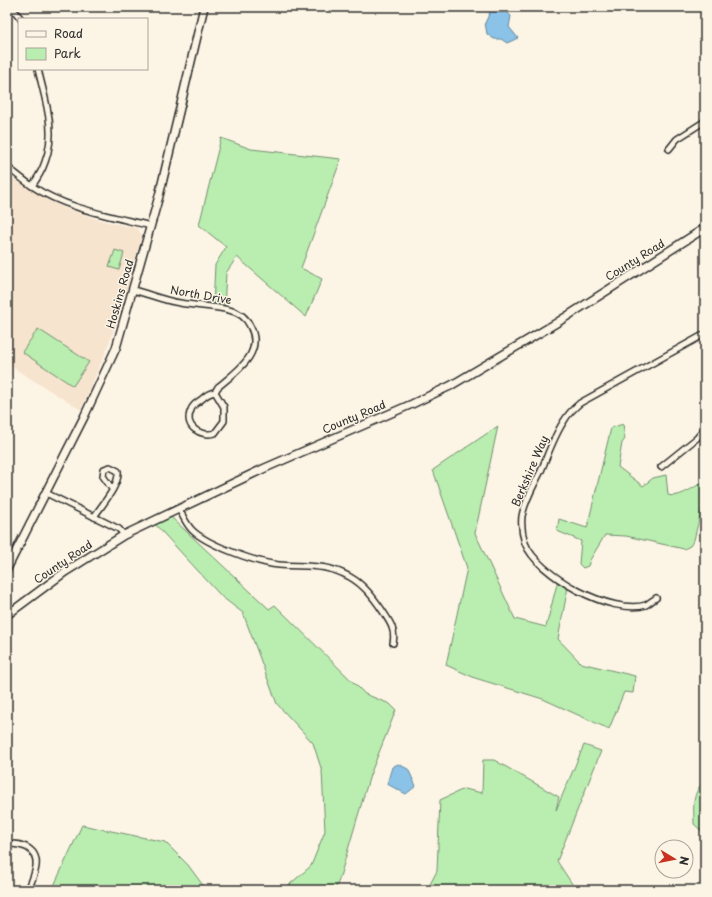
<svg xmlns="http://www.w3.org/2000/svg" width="712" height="897" viewBox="0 0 712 897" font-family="'Playpen Sans',sans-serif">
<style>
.built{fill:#f7e4cf}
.green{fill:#baeeb0;stroke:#728c6e}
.water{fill:#8ac2e8;stroke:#64869c}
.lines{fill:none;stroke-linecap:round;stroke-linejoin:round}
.street-casing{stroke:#2b2b2b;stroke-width:8}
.secondary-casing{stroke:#2b2b2b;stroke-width:10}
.street{stroke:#fcf5e5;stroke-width:5}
.secondary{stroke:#fcf5e5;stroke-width:7}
.labels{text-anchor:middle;stroke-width:3;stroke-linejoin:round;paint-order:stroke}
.street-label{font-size:11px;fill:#2b2b2b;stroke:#fcf5e5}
</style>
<rect width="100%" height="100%" fill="#fcf5e5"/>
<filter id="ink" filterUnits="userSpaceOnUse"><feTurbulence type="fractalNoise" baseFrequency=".025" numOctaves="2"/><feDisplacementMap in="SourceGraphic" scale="8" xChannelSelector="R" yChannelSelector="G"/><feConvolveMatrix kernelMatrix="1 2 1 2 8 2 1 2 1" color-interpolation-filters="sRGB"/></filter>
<g filter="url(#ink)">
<path class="built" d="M 7,174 L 38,194 L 65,208 L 103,221 L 137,228 L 142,235 L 121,311 L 104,356 L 81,410 L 7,364 Z"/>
<g class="green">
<path d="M 221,138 L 251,149 L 341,159 L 301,268 L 322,279 L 306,317 L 237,257 L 226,273 L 224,308 L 213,307 L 215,265 L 226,247 L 199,225 Z"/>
<path d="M 115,250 L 124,253 L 119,270 L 109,267 Z"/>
<path d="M 38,329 L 89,362 L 73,386 L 22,352 Z"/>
<path d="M 623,424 L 625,439 L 622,443 L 618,467 L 643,486 L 653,478 L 666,475 L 668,495 C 679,499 695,486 705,481 L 705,505 L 701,511 L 694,540 L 690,546 L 684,549 L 626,536 L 605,535 L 590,560 L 588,566 L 583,568 L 579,564 L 581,541 L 557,531 L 559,519 L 587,528 L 611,428 Z"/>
<path d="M 498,426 L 475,533 L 515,619 L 546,627 L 558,580 L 568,587 L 558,639 L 581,663 L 635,676 L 633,693 L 624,692 L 609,729 L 543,699 L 475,678 L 446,665 L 467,568 L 433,470 Z"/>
<path d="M 171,517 L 269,609 L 275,605 L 365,694 L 390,704 L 396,710 L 370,775 L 339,880 L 335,890 L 283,890 L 311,866 L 325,831 L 322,771 L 313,743 L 277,704 L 243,613 L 222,597 L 154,523 Z"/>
<path d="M 584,745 L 601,751 L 557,861 L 576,890 L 480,890 L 480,888 L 457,887 L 455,890 L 427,890 L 437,871 L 440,800 L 464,789 L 482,793 L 483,760 L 494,760 L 559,797 L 556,810 Z"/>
<path d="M 705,781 L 705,834 L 694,824 C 694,807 691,793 705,781 Z"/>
<path d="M 82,825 L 165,842 L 188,865 L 202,884 L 203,890 L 52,890 Z"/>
</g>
<g class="water">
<path d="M 502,7 L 511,16 L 509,27 L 518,38 L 507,43 L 501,39 L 494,39 L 487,34 L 485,23 L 492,8 L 497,9 Z"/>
<path d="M 398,764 L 408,769 L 416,786 L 406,794 L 387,784 L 392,767 Z"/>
</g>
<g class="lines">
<g class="street-casing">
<g id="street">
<path d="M 9,7 L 14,10 L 21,19"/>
<path d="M 669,149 L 677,139 L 705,121"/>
<path d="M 7,167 C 15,173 23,180 32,186 C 66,209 111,216 151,226"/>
<path d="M 32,186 C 37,179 42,171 45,162 C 57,131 45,100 38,69"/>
<path d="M 133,290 C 149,294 165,301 180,303 C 196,306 213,306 229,310 C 238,312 246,317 250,326 C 265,353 236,372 218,387 L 215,392"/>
<path d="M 215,392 L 224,407 L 224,421 L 215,433 C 201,437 183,427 191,410 C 192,405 198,402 202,399 C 206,395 209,393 215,392 Z"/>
<path d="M 661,467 L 697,438 L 705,428"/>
<path d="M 46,493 L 119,529 L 124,535"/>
<path d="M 179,509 C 183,516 186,524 192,530 C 207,545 258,563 279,565 C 306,567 325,563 350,577 C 364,585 373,597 382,610 C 389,621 396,629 393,643"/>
<path d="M 94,517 C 101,506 120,485 118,471 L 110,467 L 104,469 L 103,476 L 112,489"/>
<path d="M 656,598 C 653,600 649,603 646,605 C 612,616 537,575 525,543 C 522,534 521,525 522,516 C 525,500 534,485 541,471 C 548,454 554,436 564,421 C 568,414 574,408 580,403 L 705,334"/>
<path d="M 7,845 C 14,843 19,844 26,847 C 44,856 34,876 28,890"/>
</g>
</g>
<g class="secondary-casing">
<g id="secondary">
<path d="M 7,569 L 84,417 L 116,348 L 159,196 L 204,7"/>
<path d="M 7,615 L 65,572 L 124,535 L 265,468 L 412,404 L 450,386 L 558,322 L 705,228"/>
</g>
</g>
<use href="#street" class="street"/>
<use href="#secondary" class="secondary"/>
</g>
</g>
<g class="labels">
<g class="street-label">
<text transform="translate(635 260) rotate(-32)" y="4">County Road</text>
<text transform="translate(120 294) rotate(-74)" y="4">Hoskins Road</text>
<text transform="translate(201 295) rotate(10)" y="4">North Drive</text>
<text transform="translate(354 417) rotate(-23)" y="4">County Road</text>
<text transform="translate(530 471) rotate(-67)" y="4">Berkshire Way</text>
<text transform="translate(63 562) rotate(-34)" y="4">County Road</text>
</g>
</g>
<rect width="712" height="897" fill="none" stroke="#fcf5e5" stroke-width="24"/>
<rect x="12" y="12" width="688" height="873" fill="none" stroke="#2b2b2b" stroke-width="1.5" filter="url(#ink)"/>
<rect x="18" y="18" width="130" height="52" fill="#fcf5e5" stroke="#a8a49b"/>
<rect x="26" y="31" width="20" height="6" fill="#fcf5e5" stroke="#a8a49b"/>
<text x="54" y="38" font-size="12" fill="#2b2b2b">Road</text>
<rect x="26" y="48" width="20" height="12" fill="#baeeb0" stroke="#a8a49b"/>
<text x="54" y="58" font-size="12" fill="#2b2b2b">Park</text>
<g transform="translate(674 859) rotate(100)"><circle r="19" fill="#fcf5e5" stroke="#a8a49b"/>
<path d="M0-3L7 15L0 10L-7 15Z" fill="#c8321e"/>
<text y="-6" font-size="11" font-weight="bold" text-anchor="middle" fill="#2b2b2b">N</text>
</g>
</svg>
